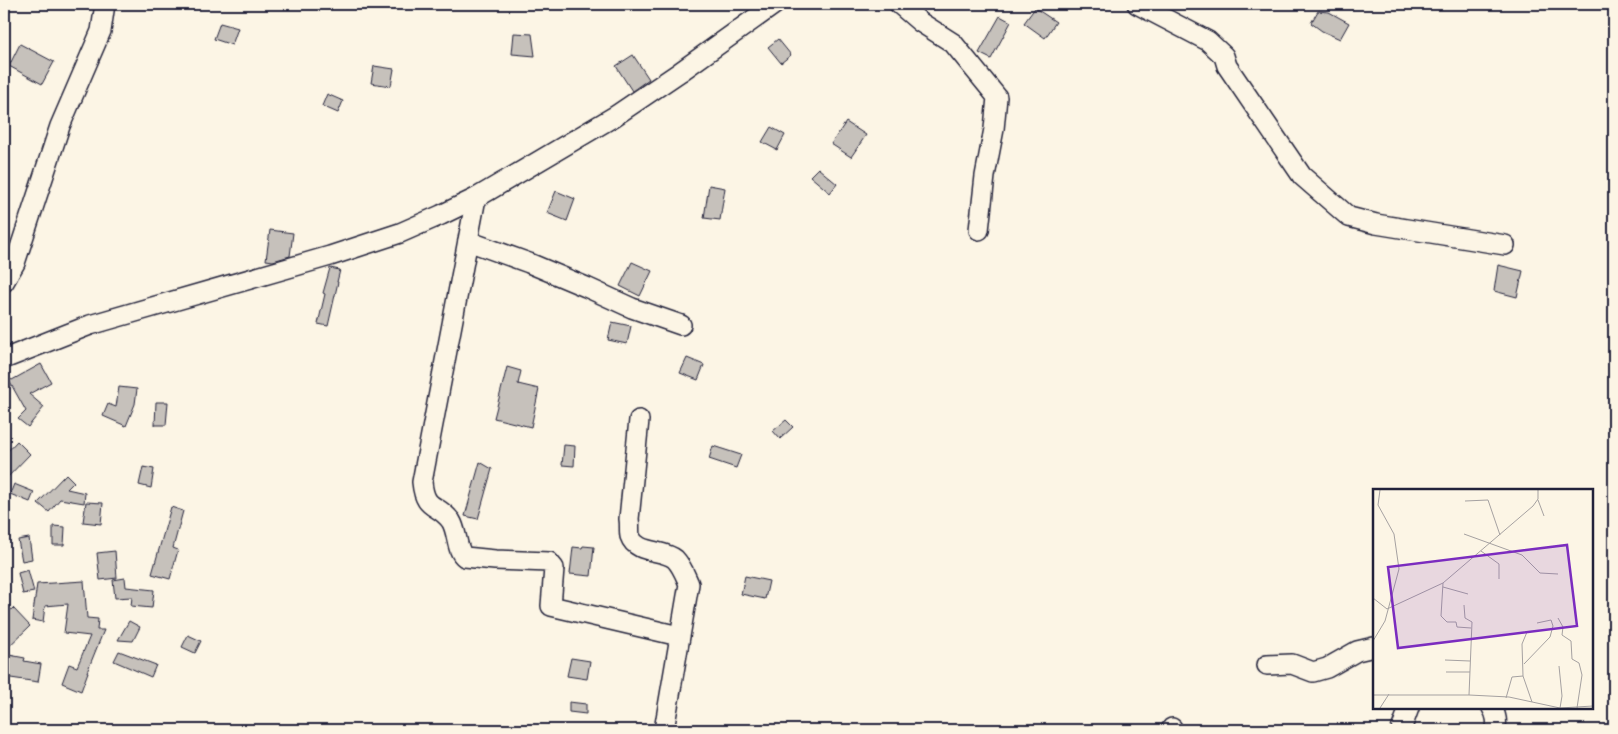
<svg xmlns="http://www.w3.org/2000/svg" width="1618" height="734" viewBox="0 0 1618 734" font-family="Mali,sans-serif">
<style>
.building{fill:#c6c1bb;stroke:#22223b}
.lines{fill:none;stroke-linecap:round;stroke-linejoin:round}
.minor-casing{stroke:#22223b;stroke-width:22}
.minor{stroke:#fcf5e5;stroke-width:19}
.inset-road{fill:none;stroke:#a5a1a1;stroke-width:1}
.view{fill:#7b2cbf;fill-opacity:0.15;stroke:#7b2cbf;stroke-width:2.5}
.inset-edge{fill:none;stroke:#22223b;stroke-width:2.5}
</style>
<rect width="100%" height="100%" fill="#fcf5e5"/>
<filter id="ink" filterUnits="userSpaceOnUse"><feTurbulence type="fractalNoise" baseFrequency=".02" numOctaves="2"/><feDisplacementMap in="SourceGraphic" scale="10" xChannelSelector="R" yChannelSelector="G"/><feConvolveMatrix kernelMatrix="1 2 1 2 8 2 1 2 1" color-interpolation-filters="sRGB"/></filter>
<g filter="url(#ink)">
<g class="building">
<path d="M 1035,8 L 1056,22 L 1045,38 L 1024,23 Z"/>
<path d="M 1318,11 L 1329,12 L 1349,23 L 1340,39 L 1322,31 L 1311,23 Z"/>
<path d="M 1000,16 L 1011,22 L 991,59 L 979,53 Z"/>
<path d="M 220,23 L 238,28 L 232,45 L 214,39 Z"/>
<path d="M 514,33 L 532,34 L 535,56 L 512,54 Z"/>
<path d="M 778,39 L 791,55 L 781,63 L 768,47 Z"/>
<path d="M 20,44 L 54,62 L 42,84 L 9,66 Z"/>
<path d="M 633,55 L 649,79 L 632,91 L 616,66 Z"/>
<path d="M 374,66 L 394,69 L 391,86 L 371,83 Z"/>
<path d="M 327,94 L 343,101 L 338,113 L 322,106 Z"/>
<path d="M 846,122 L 866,135 L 851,157 L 831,144 Z"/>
<path d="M 771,127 L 785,135 L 777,150 L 762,142 Z"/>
<path d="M 818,168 L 837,184 L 830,193 L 810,176 Z"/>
<path d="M 709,185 L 725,188 L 720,220 L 704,218 Z"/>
<path d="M 556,191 L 575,199 L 567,221 L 547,213 Z"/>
<path d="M 270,230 L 293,233 L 290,256 L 273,261 L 266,260 Z"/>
<path d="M 632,262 L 652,271 L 640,296 L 620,286 Z"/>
<path d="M 1498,265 L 1523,271 L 1517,297 L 1494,291 Z"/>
<path d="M 330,268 L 340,270 L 337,282 L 338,282 L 328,326 L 318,324 L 325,294 L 323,293 Z"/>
<path d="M 612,322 L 631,326 L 627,344 L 608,340 Z"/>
<path d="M 687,358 L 704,365 L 698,380 L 680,373 Z"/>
<path d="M 41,364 L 51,382 L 29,394 L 44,407 L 28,427 L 18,419 L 26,411 L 7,377 L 12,380 Z"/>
<path d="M 507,367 L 521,371 L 518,384 L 539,389 L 531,427 L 494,418 Z"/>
<path d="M 119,387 L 137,389 L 135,404 L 126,426 L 103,416 L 108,404 L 116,407 Z"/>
<path d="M 156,402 L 168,402 L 166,425 L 155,425 Z"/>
<path d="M 786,420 L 793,427 L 780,439 L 773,431 Z"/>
<path d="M 17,441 L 30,454 L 4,481 L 4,455 Z"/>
<path d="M 564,445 L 575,446 L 574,466 L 562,465 Z"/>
<path d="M 713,446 L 741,455 L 736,468 L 709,459 Z"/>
<path d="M 480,462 L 492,469 L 478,519 L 465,516 Z"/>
<path d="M 143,467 L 154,469 L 151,488 L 139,485 Z"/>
<path d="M 66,474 L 74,482 L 67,489 L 85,493 L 84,503 L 60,499 L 49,512 L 38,503 Z"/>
<path d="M 14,484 L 34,492 L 30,502 L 10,494 Z"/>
<path d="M 86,502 L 103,503 L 101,524 L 83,522 Z"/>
<path d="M 171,507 L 183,511 L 173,548 L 178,550 L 170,579 L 152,574 Z"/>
<path d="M 53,526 L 65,527 L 64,545 L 53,545 Z"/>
<path d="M 29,538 L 32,559 L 22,561 L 18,540 Z"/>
<path d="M 583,546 L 594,547 L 591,576 L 570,574 L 573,547 L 582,548 Z"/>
<path d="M 115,551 L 117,578 L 100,580 L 97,553 Z"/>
<path d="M 28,570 L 34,592 L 23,594 L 18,573 Z"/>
<path d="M 745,576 L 769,581 L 765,599 L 741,594 Z"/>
<path d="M 125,578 L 126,587 L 154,590 L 152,608 L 131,606 L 132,597 L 115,598 L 113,580 Z"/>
<path d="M 84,581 L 87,618 L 98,619 L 97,630 L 104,630 L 87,672 L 88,672 L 81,691 L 62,683 L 69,664 L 77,667 L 90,636 L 64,633 L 68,604 L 45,606 L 43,622 L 32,620 L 37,584 Z"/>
<path d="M 13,608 L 30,626 L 4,651 L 4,616 Z"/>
<path d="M 129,621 L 140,627 L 133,641 L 118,640 Z"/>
<path d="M 188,635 L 201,641 L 195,653 L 182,647 Z"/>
<path d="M 119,651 L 156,665 L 151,677 L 114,661 Z"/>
<path d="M 4,654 L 25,658 L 24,661 L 41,664 L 38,682 L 4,677 Z"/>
<path d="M 571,658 L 590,661 L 587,679 L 567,676 Z"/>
<path d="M 569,702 L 586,704 L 586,714 L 569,712 Z"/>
</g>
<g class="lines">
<g class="minor-casing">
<g id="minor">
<path d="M 899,4 L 920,22 L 953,43 L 997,97 L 994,129 L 985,176 L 979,230"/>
<path d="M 1137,4 L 1208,41 L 1224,56 L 1227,66 L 1302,176 L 1349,217 L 1376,224 L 1505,245"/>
<path d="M 476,198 L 422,482 C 425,512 437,502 451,521 C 458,532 456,551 465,557 L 495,560 L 549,562 L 554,568 L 551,606 L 679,636"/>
<path d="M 468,241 L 529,263 L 586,287 L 632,308 L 681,325"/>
<path d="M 4,282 L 15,263 L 60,126 L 101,31 L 105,4"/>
<path d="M 4,359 L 90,325 L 330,256 L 400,233 L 441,215 L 476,198 L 615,116 L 680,72 L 775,4"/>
<path d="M 639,420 L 629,519 C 630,524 629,531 630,536 C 636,554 663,549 675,559 C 682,566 685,575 689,584 L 664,730"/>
<path d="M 1267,665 L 1292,664 L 1313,672 L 1327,668 L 1357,651 L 1374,647"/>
<path d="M 1492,708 C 1496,714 1498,723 1495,730"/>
<path d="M 1171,730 L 1172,728"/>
<path d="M 1401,730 L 1409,708"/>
</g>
</g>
<use href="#minor" class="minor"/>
</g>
</g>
<g transform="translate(1373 489)">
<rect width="220" height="220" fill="#fcf5e5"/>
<path class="inset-road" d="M 165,11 L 171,27M 92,12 L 115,11 L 127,46M 91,45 L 149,66 L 167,84 L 185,85M 108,62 L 126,75 L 126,90M 70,94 L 68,127 L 74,133 L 83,133 L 84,138 L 98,139M 70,98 L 95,105M 0,109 L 14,120 L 70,94 L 160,17 L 165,10 L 165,1M 91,116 L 92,129 L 99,133 L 96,206M 185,129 L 190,138 L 189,146 L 198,152 L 199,170 L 206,174 L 209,186 L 204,219M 154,143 L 149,155 L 150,187 L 159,213M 0,152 L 12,132 L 26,80 L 21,45 L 5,16 L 7,1M 72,171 L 97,172M 151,175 L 177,148 L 180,137 L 178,131 L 164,134M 186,177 L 189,207 L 187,219M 73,183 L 97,183M 0,206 L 96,206 L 136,208 L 187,219 L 220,217M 133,209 L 139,188 L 150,187M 7,219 L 16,205"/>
<path class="view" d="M 194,56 L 204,137 L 25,159 L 15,78 Z"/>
<rect width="220" height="220" class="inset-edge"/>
</g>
<rect width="1618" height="734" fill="none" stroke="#fcf5e5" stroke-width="20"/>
<rect x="10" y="10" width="1598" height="714" fill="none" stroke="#22223b" stroke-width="2" filter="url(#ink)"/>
</svg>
